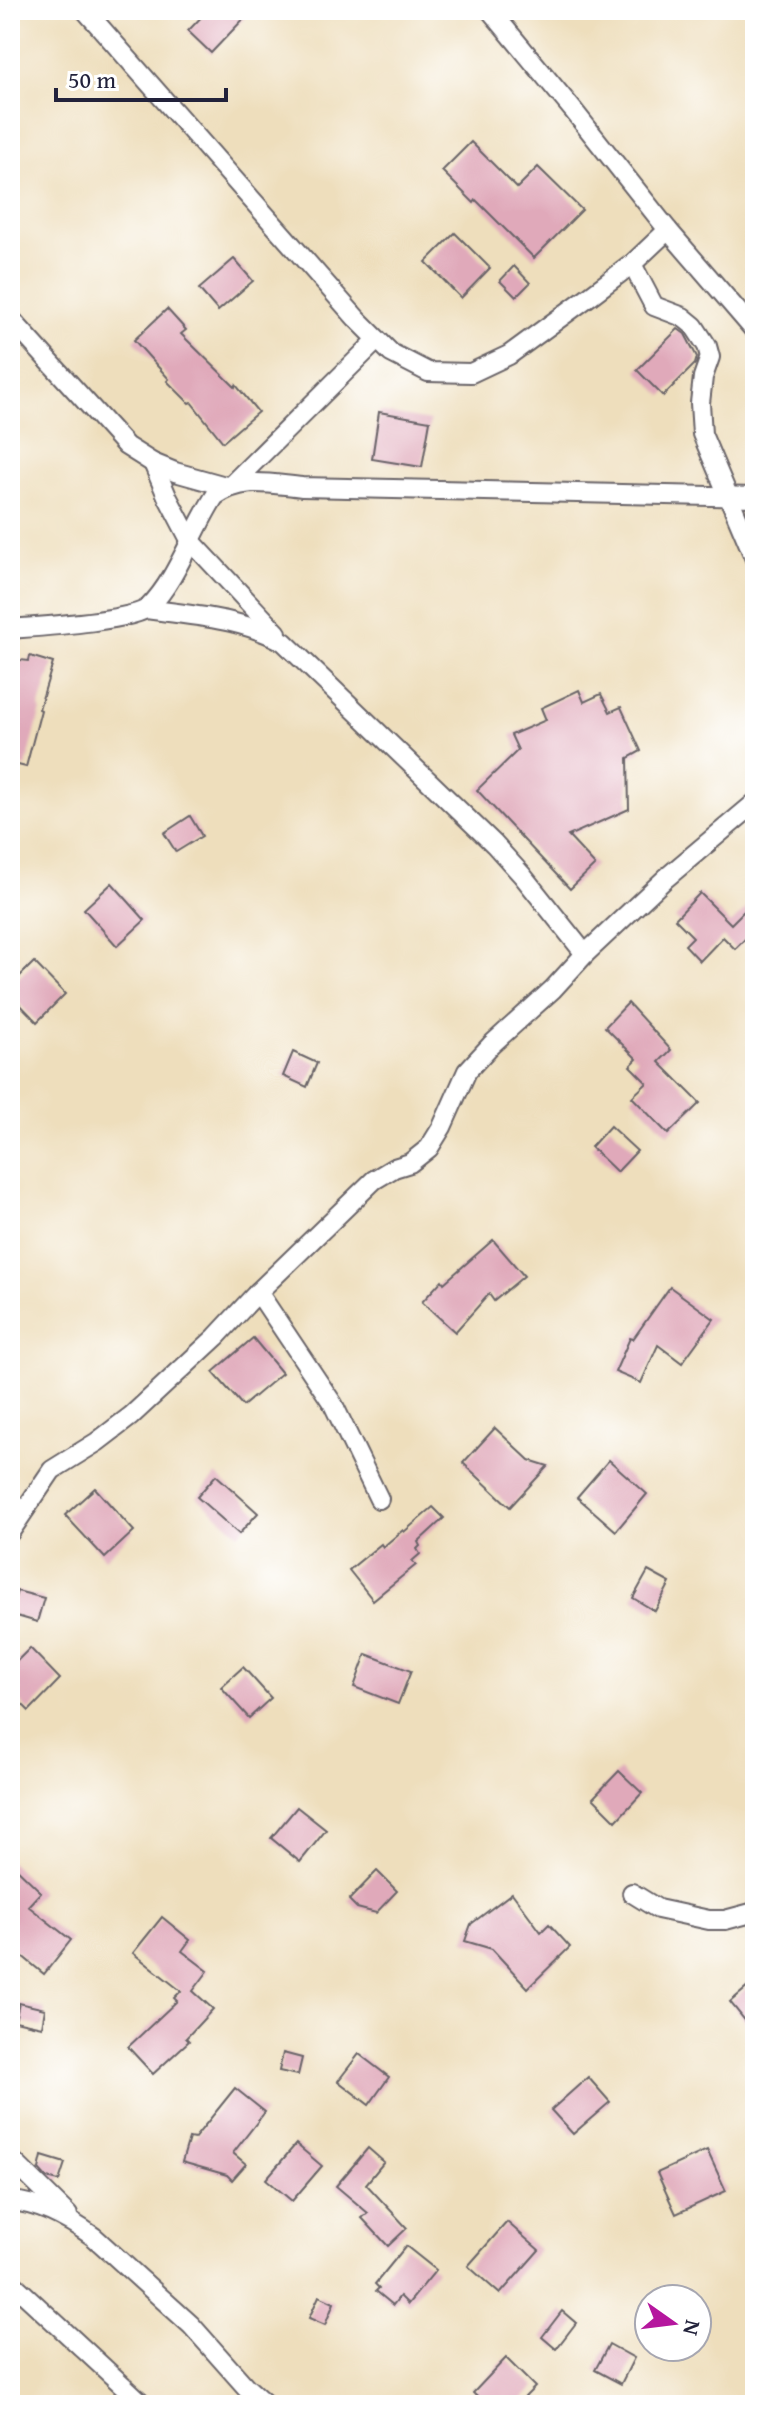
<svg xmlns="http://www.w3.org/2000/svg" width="765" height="2415" viewBox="0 0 765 2415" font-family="'Gentium Book Plus',serif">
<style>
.building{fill:#e0a9ba}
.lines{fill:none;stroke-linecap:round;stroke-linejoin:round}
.street-casing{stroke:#696468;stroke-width:22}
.street{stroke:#fff;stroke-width:18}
</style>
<rect width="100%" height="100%" fill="#fff"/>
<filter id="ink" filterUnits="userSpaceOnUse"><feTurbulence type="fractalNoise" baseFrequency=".0125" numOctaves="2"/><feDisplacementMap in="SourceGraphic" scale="16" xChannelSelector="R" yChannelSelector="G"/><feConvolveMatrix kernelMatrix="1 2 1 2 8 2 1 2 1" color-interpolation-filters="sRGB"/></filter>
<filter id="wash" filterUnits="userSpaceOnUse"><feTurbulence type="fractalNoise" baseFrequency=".006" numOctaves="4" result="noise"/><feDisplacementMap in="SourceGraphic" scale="32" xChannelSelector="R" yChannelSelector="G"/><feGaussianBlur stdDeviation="1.8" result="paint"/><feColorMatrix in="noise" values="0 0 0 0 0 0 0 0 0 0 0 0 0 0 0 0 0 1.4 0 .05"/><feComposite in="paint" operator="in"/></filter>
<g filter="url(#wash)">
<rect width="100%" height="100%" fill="#eedebc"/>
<g id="blocks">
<g class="building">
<path d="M 208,10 L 252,10 L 211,53 L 188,31 Z"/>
<path d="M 471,142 L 517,188 L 538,167 L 582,210 L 534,258 L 476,200 L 474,203 L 442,171 Z"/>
<path d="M 455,233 L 490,268 L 461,298 L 426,262 Z"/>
<path d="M 234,259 L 253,281 L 218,311 L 199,289 Z"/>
<path d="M 514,266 L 530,283 L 516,297 L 500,281 Z"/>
<path d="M 167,309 L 186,330 L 181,334 L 235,387 L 236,385 L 258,412 L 223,442 L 191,402 L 189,403 L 167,381 L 169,379 L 134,340 Z"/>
<path d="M 678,329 L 685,334 L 697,357 L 695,364 L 663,396 L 637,370 Z"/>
<path d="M 379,412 L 430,421 L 422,467 L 372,459 Z"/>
<path d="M 30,656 L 53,663 L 39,709 L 41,710 L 26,767 L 10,763 L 10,659 L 29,661 Z"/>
<path d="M 579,690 L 584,702 L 601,694 L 610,712 L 621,707 L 641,751 L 628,758 L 629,809 L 568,836 L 595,865 L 570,889 L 477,790 L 518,750 L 511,735 L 546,720 L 541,708 Z"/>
<path d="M 190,816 L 202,836 L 176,852 L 164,833 Z"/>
<path d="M 112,883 L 145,920 L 117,946 L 84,909 Z"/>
<path d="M 700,893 L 731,924 L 747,908 L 755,917 L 755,929 L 735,949 L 723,937 L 700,961 L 685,945 L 693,937 L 675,919 Z"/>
<path d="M 34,962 L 65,994 L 37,1022 L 10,994 L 10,986 Z"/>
<path d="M 628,1003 L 671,1050 L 659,1062 L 700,1103 L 668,1134 L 632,1097 L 647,1083 L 630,1066 L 637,1059 L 605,1027 Z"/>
<path d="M 293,1052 L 317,1063 L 307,1087 L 283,1076 Z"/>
<path d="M 610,1126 L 637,1151 L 617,1172 L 591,1147 Z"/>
<path d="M 493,1240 L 524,1276 L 494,1301 L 489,1294 L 455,1332 L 422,1302 L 442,1280 L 444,1283 Z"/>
<path d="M 670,1287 L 714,1319 L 682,1363 L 658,1345 L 641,1383 L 615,1372 L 630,1338 L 633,1339 Z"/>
<path d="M 253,1338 L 282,1373 L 243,1406 L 213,1372 Z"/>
<path d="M 495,1428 L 529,1460 L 548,1466 L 510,1507 L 463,1463 Z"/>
<path d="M 609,1460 L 647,1494 L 616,1531 L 577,1497 Z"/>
<path d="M 216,1475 L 258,1513 L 239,1534 L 197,1497 Z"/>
<path d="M 95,1488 L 134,1531 L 105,1558 L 65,1515 Z"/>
<path d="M 433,1507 L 444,1518 L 418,1542 L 420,1546 L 417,1549 L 420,1554 L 412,1561 L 416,1565 L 373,1600 L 349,1570 L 381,1544 L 383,1547 L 403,1530 L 404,1532 Z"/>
<path d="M 648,1571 L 670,1583 L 655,1611 L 633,1598 Z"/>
<path d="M 17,1591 L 44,1598 L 37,1622 L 10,1614 Z"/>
<path d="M 30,1648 L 60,1679 L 29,1711 L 10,1692 L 10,1668 Z"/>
<path d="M 366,1654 L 411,1671 L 398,1704 L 354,1687 Z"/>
<path d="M 243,1667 L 271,1698 L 249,1718 L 221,1687 Z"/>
<path d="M 619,1771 L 642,1793 L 616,1821 L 593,1798 Z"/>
<path d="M 297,1807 L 326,1830 L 300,1862 L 271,1838 Z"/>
<path d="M 10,1862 L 41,1892 L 28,1906 L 71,1940 L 44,1974 L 10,1946 Z"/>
<path d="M 377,1871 L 397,1891 L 376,1913 L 357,1908 L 349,1900 Z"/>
<path d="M 512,1893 L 541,1932 L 549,1924 L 570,1947 L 528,1988 L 492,1949 L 465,1941 L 471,1924 Z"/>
<path d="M 162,1917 L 190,1940 L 182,1951 L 208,1971 L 193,1991 L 213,2009 L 186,2038 L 189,2041 L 153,2074 L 128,2047 L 177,2001 L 174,1998 L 181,1991 L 133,1953 Z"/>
<path d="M 755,1981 L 755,2033 L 730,2002 Z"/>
<path d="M 19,2003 L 45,2009 L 42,2027 L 15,2021 Z"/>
<path d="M 283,2053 L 302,2058 L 298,2075 L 279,2071 Z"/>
<path d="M 359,2054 L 389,2077 L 369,2105 L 338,2081 Z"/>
<path d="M 588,2077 L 610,2102 L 573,2134 L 551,2110 Z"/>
<path d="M 235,2088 L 265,2112 L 233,2153 L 246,2164 L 232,2180 L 227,2175 L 182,2162 L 189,2138 L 194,2139 Z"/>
<path d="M 296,2144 L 322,2166 L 292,2201 L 266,2179 Z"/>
<path d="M 368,2148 L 384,2162 L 366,2184 L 407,2228 L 388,2246 L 362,2218 L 368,2213 L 336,2186 Z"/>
<path d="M 707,2150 L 726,2191 L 676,2214 L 657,2173 Z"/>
<path d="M 42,2156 L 65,2163 L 59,2181 L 47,2178 L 39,2169 Z"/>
<path d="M 507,2222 L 539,2250 L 500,2294 L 468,2266 Z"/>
<path d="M 406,2246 L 436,2270 L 408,2304 L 400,2296 L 393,2305 L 376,2291 L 379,2288 L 375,2284 Z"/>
<path d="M 319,2296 L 334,2303 L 325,2325 L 309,2318 Z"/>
<path d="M 562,2311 L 576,2323 L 556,2349 L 542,2337 Z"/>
<path d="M 609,2344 L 634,2358 L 621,2384 L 595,2370 Z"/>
<path d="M 506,2358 L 535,2387 L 517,2405 L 486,2405 L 473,2393 Z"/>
</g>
</g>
</g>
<g filter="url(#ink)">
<use href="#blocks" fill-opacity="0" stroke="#696468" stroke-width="2"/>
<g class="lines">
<g class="street-casing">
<g id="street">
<path d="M 85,10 L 356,318 L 391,353 L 428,372 L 471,373 L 509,355 L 591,295 L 632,264 L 668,230"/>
<path d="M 490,10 L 573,110 L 668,230 L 755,331"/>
<path d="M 632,264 L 654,306 L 683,317 L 694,326 L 707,346 L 710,357 L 703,377 L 700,403 L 702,434 L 755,559"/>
<path d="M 10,318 L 126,446 L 153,463 L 175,472 L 229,487 L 377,340"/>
<path d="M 153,463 L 167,496 L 190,540 L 277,633"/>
<path d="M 147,609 C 194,616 242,618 284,642 L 494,844 L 522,875 L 585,954"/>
<path d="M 10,629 C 35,627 134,621 149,607 C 177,580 193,529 215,496 C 243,476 269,484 302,487 L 755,497"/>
<path d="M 258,1292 L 333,1404 L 379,1499"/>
<path d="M 10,1532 L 52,1470 L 97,1442 L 131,1416 L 216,1337 L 258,1292 L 374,1180 L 394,1168 L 410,1163 L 429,1148 L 442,1127 L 467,1071 L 491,1045 L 553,989 L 585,954 L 666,878 L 755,803"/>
<path d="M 632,1893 L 658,1909 L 709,1920 L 725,1920 L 755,1912"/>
<path d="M 10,2158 L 68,2215"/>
<path d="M 10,2201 C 41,2203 69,2219 94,2237 L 191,2325 L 246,2387 L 266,2405"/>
<path d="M 10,2281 L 144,2405"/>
</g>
</g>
<use href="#street" class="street"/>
</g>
</g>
<rect width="765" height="2415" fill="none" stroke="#fff" stroke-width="40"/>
<g transform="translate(673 2323) rotate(104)"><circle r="38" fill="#ffffff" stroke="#a7a7b1" stroke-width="2"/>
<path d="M0-6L14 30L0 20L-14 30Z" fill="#b5179e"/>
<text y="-12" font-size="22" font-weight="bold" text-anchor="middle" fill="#22223b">N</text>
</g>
<path d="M56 88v12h170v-12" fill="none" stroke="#22223b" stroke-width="4"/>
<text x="68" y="88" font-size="24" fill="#22223b" stroke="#ffffff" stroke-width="6" paint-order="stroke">50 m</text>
</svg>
